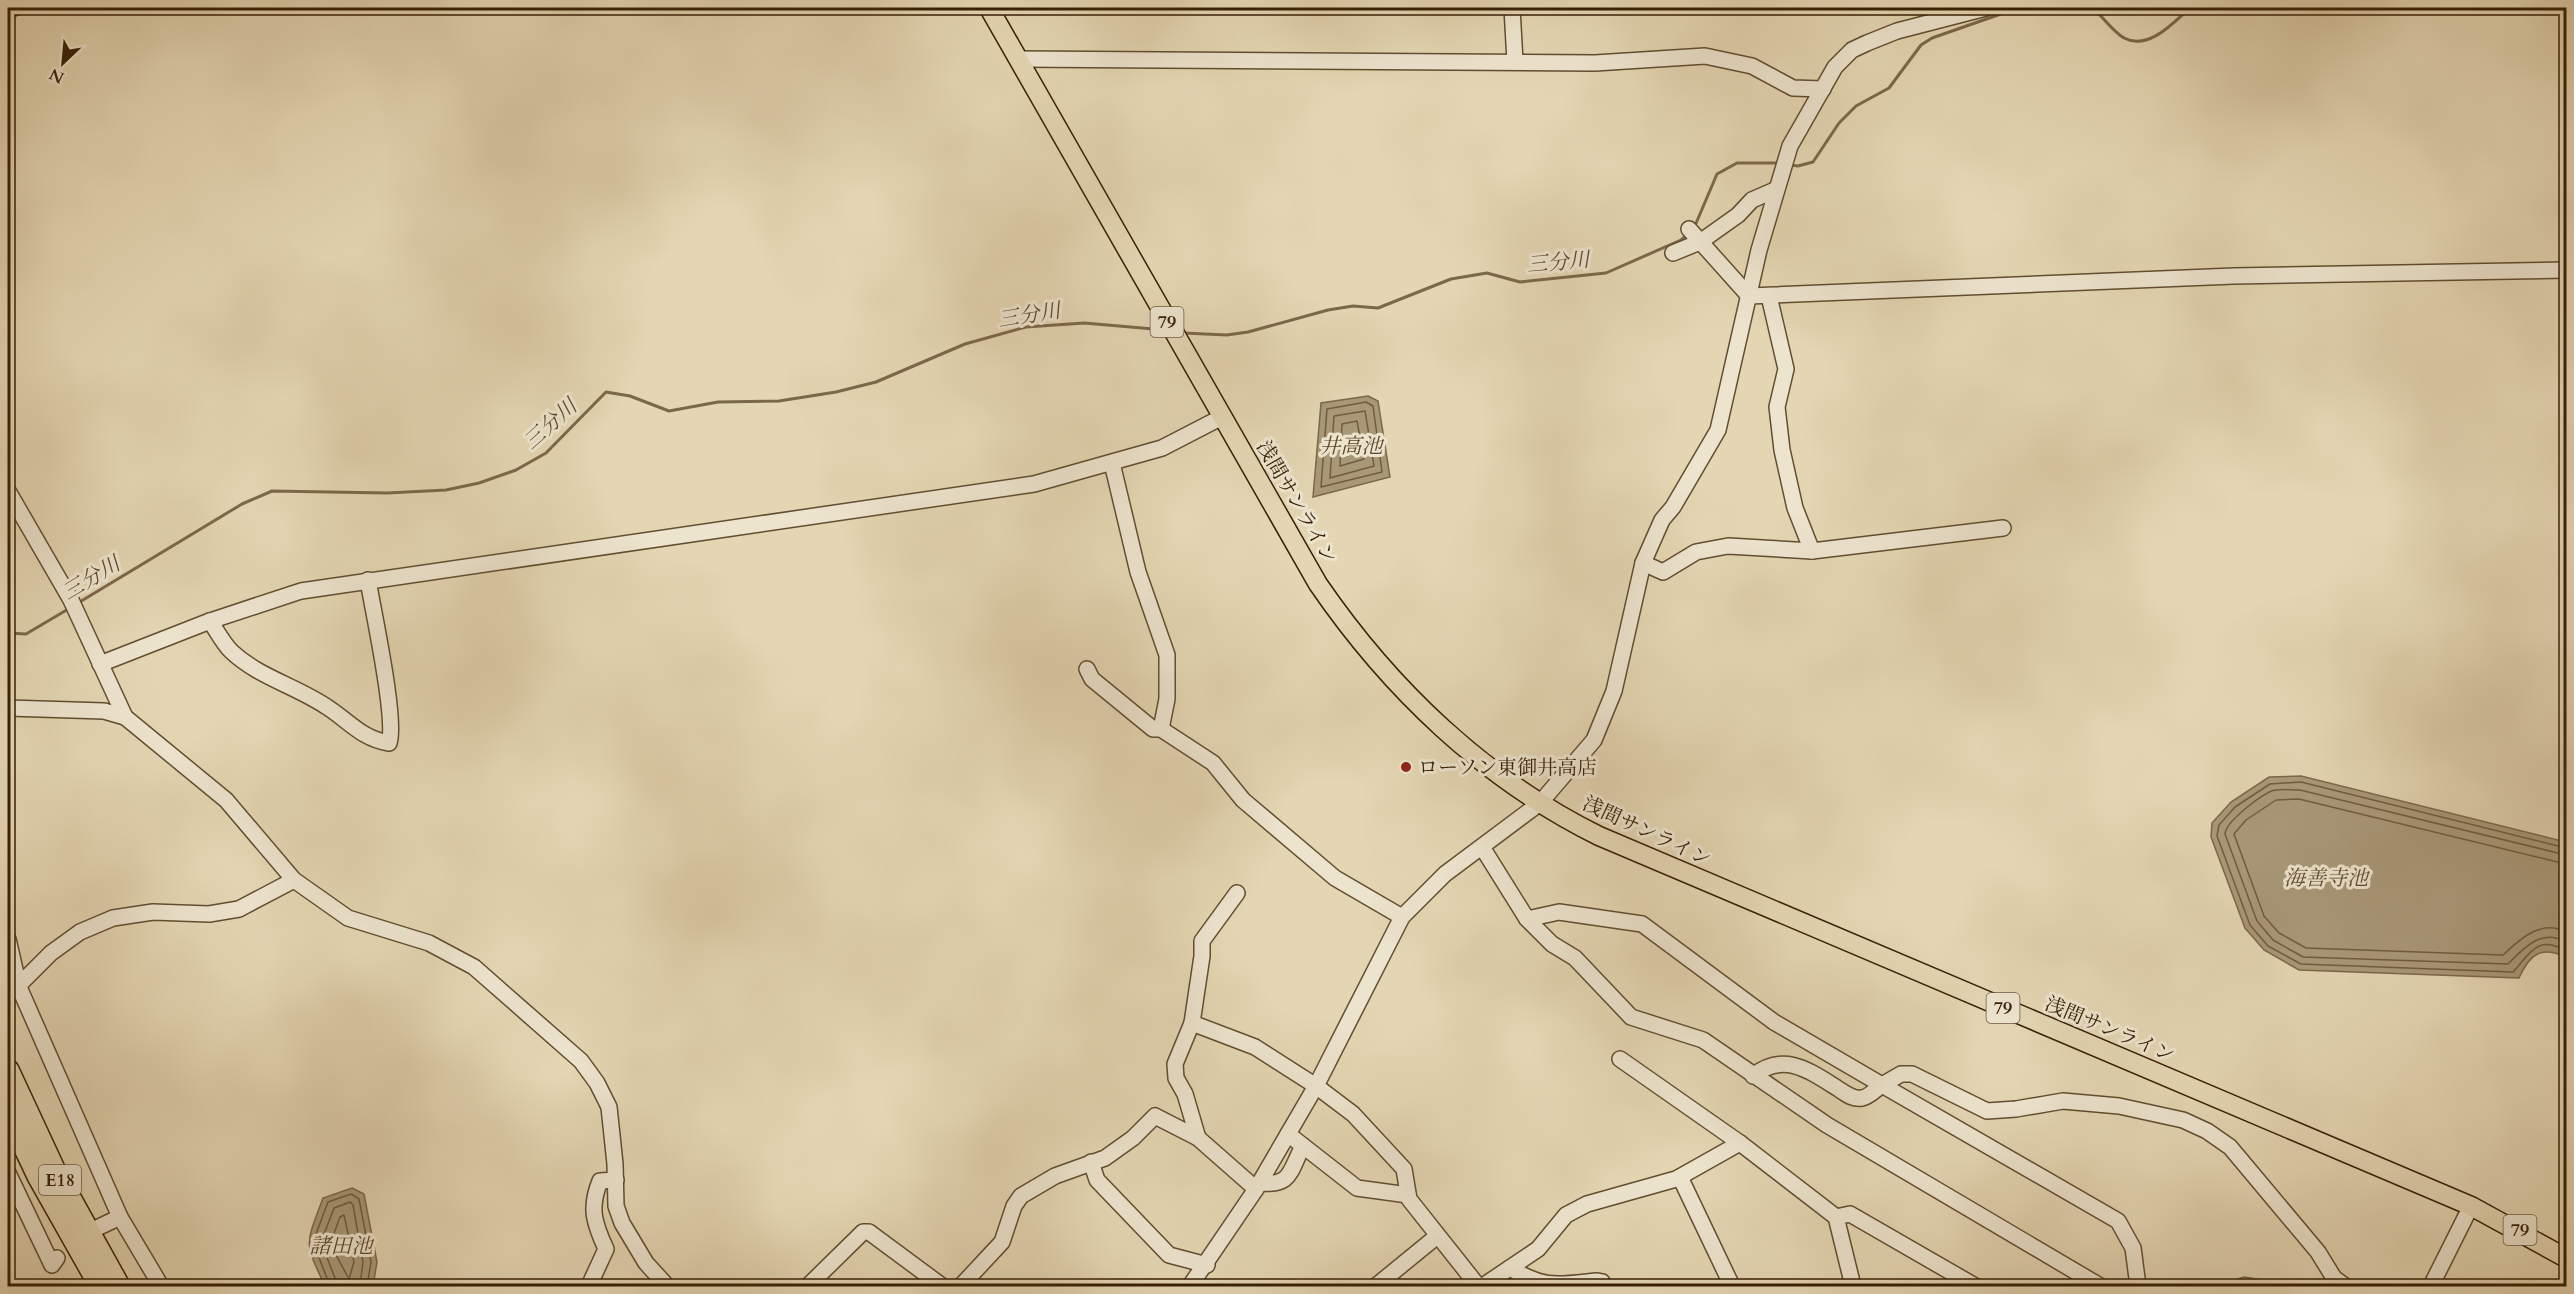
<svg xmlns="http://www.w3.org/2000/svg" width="2574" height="1294" viewBox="0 0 2574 1294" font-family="Cardo,'Noto Serif JP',serif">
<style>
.forest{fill:url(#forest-crowns);stroke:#7e6b4d;stroke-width:1.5}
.water{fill:#a99878;stroke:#7b684a;stroke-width:1.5}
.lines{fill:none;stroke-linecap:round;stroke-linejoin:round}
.shore{stroke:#705c3e;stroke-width:1.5}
.stream{stroke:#7b684a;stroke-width:3}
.minor-casing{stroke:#624d30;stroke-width:18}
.major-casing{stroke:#361f05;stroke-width:21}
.highway-casing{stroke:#361f05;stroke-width:24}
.minor{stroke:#ede4ce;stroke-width:15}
.major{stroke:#e4d6b3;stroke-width:18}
.highway{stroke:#e4d6b3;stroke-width:21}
.poi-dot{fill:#8f2418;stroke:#ede4ce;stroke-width:2}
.labels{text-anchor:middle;stroke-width:6;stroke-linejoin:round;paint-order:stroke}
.shield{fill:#ede4ce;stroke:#6d5a41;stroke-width:1.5}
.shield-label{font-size:18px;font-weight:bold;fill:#361f05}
.street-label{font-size:20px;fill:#361f05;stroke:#ede4ce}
.poi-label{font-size:20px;fill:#361f05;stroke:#ede4ce;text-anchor:start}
.water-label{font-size:21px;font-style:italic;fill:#5e492d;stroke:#ede4ce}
</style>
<defs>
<pattern id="forest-crowns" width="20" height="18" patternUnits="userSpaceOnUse" patternTransform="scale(1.5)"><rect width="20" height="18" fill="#c6b795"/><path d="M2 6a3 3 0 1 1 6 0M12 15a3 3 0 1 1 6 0" fill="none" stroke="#a29478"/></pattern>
</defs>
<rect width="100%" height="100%" fill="#e4d6b3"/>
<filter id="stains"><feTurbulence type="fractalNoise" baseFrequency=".00333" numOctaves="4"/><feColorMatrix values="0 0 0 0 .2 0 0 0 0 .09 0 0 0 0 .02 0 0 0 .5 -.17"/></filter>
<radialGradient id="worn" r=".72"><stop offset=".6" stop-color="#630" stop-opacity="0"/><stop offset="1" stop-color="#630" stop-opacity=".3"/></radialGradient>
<path class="forest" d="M 2244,1277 L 2300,1286 L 2215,1286 Z"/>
<g class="water">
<path d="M 1368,396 L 1378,401 L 1390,477 L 1313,497 L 1321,403 Z"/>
<path d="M 2301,776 L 2566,842 L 2566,957 C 2542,946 2530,953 2519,978 L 2299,970 L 2264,950 L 2245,928 L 2211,837 L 2212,823 L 2231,802 L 2269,777 Z"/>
<path d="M 352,1188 L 364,1194 L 377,1262 L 373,1286 L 325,1286 C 303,1240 306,1245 323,1198 Z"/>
</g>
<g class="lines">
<g class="shore">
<path d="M 1366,402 L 1373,406 L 1382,472 L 1321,487 L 1327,409 Z"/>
<path d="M 1365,411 L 1374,466 L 1330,478 L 1334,416 Z"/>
<path d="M 1357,421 L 1364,459 L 1340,466 L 1342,424 Z"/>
<path d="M 2566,848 L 2301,782 L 2270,784 L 2235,807 L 2219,825 L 2217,836 L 2250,925 L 2268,946 L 2301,964 L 2513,972 C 2530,954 2537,934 2566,951"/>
<path d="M 2566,855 L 2300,790 C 2292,790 2283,789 2275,790 C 2263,793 2226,821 2225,834 L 2257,921 L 2273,940 L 2303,957 L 2508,964 C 2524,948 2541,928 2566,942"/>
<path d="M 2566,864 L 2299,799 L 2276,800 L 2246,820 L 2234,834 L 2264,916 L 2279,933 L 2306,948 L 2503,955 C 2520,939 2541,919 2566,932"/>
<path d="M 344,1215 L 354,1262 L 349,1279 L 330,1244 L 340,1217 Z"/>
<path d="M 330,1286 L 313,1242 L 328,1202 L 351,1194 L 359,1199 L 371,1262 L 367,1286"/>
<path d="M 338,1286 L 321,1242 L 334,1208 L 350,1202 L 353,1205 L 363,1262 L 360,1286"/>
</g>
<g class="stream">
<path d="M 2093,8 C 2102,16 2113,32 2124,38 C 2149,51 2174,22 2190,8"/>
<path d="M 2274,8 L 2295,11 L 2313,8"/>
<path d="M 1790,165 L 1798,166 L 1813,162 L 1839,123 L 1856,106 L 1889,88 L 1921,45 L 1932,38 L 2018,8"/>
<path d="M 1694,228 L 1717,174 L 1737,163 L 1781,163"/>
<path d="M 1183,333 L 1227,335 L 1248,332 L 1328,310 L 1353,306 L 1378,308 L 1451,279 L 1487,273 L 1520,282 L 1606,273 L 1681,240 L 1687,235"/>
<path d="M 78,603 L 242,504 L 272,491 L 387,493 L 446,490 L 479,483 L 516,470 L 546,453 L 606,392 L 630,396 L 669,411 L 718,402 L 779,401 L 836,392 L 876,382 L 965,344 L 1026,327 L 1084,323 L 1165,330"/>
<path d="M 8,633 L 26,634 L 70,608"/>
</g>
<g class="minor-casing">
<g id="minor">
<path d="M 1512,8 L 1515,62"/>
<path d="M 8,9 L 14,8"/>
<path d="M 1018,59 L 1595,63 L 1705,56 L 1752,66 L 1793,88 L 1823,89"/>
<path d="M 1689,229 L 1749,296 L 2234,276 L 2566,270"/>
<path d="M 1673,253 L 1700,242 L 1738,215 L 1752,200 L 1775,190"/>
<path d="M 1769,296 L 1786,369 L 1777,407 L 1782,450 L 1795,508 L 1812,551"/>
<path d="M 1112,463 L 1138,572 L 1167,655 L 1167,699 L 1161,729"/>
<path d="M 8,491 L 71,600 L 125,717 L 226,800 L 294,880 L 348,918 L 429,943 L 474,967 L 581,1061 L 597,1083 L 609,1107 L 615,1164 L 616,1206 L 622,1223 L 646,1263 L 667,1286"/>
<path d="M 1643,563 L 1663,572 L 1696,552 L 1728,546 L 1812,551 L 2003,528"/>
<path d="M 210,621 C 217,631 223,643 231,651 C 258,677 296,686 327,707 C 349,721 362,739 389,743 C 397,720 373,611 368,580"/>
<path d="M 100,664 L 210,621 L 301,591 L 1034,484 L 1162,448 L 1222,417"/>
<path d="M 1087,669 L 1092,679 L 1153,729 L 1161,729 L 1213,763 L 1243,800 L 1335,878 L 1402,917"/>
<path d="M 8,708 L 104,711 L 125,717"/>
<path d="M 1482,847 L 1527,919 L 1552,944 L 1575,958 L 1631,1017 L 1703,1040 L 1827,1125 L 2100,1286"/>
<path d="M 1527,919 L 1559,912 L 1642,924 L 1774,1022 L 1882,1085 L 1901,1074 L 1912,1074 L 1987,1111 L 2016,1109 L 2063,1101 L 2119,1106 L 2183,1120 L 2207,1131 L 2230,1147 L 2318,1252 L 2334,1278 L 2345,1286"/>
<path d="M 8,939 L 19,987 L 120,1217 L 161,1286"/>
<path d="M 8,996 L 51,953 L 80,932 L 113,918 L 153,912 L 209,914 L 239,909 L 294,880"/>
<path d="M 1192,1023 L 1255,1047 L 1316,1086 L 1353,1114 L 1404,1169 L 1409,1199 L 1478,1286"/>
<path d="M 1620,1059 L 1740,1143 L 1836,1217 L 1853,1286"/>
<path d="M 1753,1076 C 1783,1052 1807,1069 1837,1088 C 1845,1093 1853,1100 1862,1098 C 1869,1097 1876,1089 1882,1085 L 2118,1221 L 2133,1248 L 2138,1286"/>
<path d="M 1288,1134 L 1357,1188 L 1408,1195"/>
<path d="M 1198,1138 L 1185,1094 L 1176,1078 L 1175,1064 L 1192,1023 L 1202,956 L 1202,941 L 1237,893"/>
<path d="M 1091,1162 L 1097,1180 L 1169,1255 L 1207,1265"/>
<path d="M 8,1173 L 52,1265 L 57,1258"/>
<path d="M 1680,1177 L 1732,1286"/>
<path d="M 1259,1183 C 1292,1186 1289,1172 1303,1146"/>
<path d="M 1836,1217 L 1850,1214 L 1975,1286"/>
<path d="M 99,1227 L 120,1217"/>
<path d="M 1510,1268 C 1545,1289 1557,1285 1596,1281 L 1602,1282 L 1604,1286"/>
<path d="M 589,1286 L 606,1249 C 594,1223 589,1208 600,1181 L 616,1180"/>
<path d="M 808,1286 L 863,1232 L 869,1232 L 942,1286"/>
<path d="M 961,1286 L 1002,1242 L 1014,1206 L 1021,1196 L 1055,1176 L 1105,1158 L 1133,1138 L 1155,1116 L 1198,1138 L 1256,1189"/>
<path d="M 1190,1286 L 1256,1189 L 1316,1086 L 1402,917 L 1445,874 L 1540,803 L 1594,740 L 1614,691 L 1643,563 L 1662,520 L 1673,507 L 1718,430 L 1759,250 L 1790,146 L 1835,67 L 1852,50 L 1867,43 L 1897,31 L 1986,8"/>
<path d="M 1376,1286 L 1436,1237"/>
<path d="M 1483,1286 L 1538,1249 L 1566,1215 L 1587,1204 L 1676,1179 L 1740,1143"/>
<path d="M 2431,1286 L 2471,1206"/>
</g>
</g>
<g class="major-casing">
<path id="major" d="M 989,8 L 1318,584 C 1390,689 1484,779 1599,836 L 2471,1206 L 2566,1258"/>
</g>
<g class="highway-casing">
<g id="highway">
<path d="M 8,1070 L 54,1169 L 119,1286"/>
<path d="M 8,1113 L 38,1176 L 100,1286"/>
</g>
</g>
<use href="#minor" class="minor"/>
<use href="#major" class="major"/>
<use href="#highway" class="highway"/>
</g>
<circle class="poi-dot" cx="1406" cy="767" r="6"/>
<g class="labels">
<g class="shield">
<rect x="1150.5" y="307" width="33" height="30" rx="4.5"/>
<rect x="1986.5" y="993" width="33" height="30" rx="4.5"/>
<rect x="39" y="1165" width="42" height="30" rx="4.5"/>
<rect x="2503.5" y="1215" width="33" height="30" rx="4.5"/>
</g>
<g class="shield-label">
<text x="1167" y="328">79</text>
<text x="2003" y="1014">79</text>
<text x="60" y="1186">E18</text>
<text x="2520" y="1236">79</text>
</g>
<g class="street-label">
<text transform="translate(1297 502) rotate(60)" y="7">浅間サンライン</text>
<text transform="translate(1647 831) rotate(25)" y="7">浅間サンライン</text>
<text transform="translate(2110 1029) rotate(23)" y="7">浅間サンライン</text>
</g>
<g class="poi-label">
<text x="1418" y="774">ローソン東御井高店</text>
</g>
<g class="water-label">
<text transform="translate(1558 262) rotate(-5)" y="7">三分川</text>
<text transform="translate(1029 315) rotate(-9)" y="7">三分川</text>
<text transform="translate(550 424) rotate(-42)" y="7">三分川</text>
<text x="1351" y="453">井高池</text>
<text transform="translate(91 578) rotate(-31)" y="7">三分川</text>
<text x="2326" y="885">海善寺池</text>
<text x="341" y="1253">諸田池</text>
</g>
</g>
<rect width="2574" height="1294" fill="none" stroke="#e4d6b3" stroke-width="30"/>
<rect x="9" y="9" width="2556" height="1276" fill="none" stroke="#361f05" stroke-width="3"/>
<rect x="15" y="15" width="2544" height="1264" fill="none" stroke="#361f05" stroke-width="1.5"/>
<g transform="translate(63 63) rotate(206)" stroke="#ede4ce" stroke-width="4.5" paint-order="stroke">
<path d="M0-4.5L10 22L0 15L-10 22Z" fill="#361f05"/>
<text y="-9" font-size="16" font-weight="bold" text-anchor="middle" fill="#361f05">N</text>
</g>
<rect width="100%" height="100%" filter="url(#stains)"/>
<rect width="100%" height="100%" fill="url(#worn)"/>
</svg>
